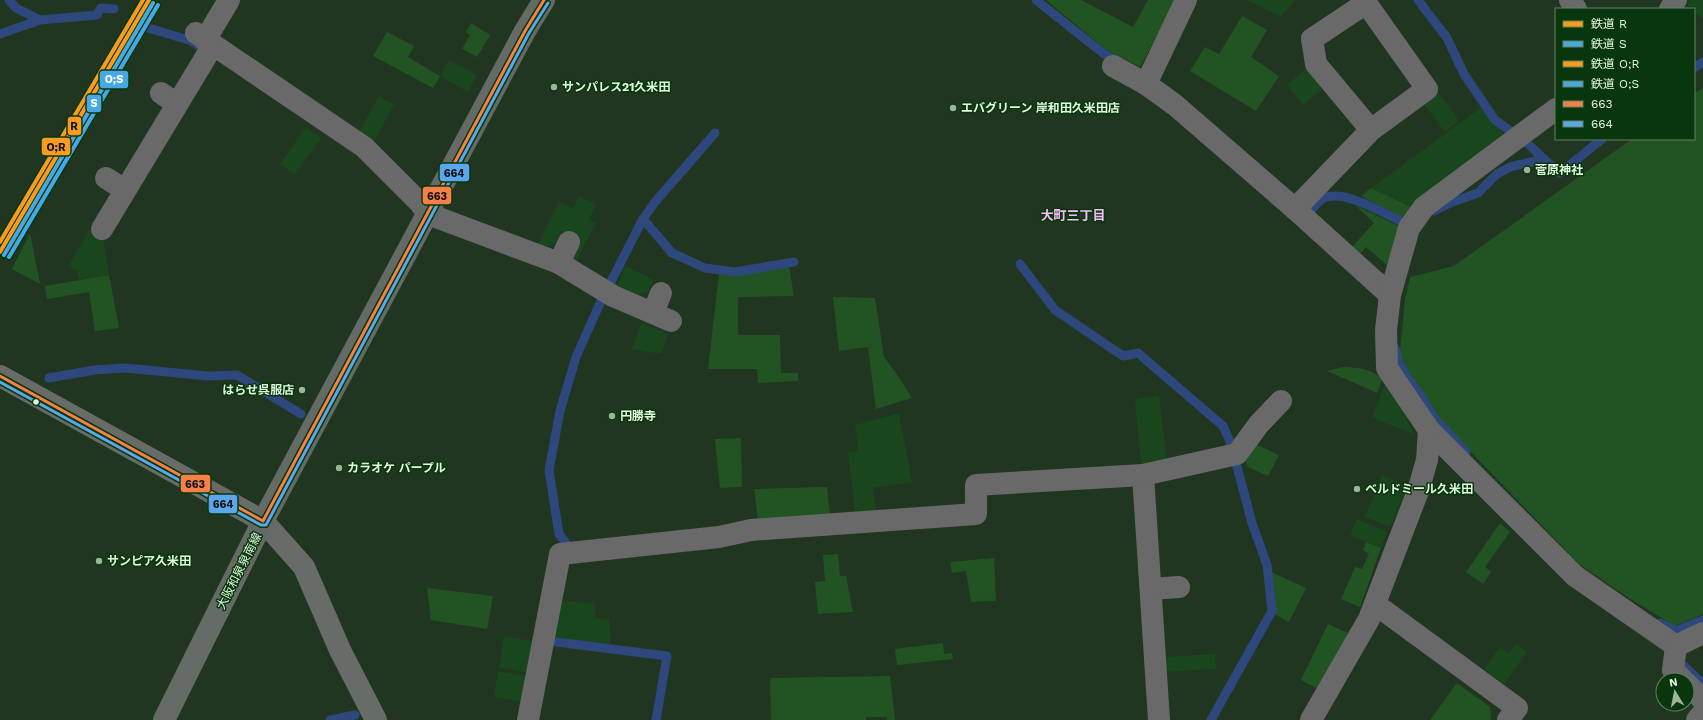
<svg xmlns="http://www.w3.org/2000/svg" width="1703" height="720" viewBox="0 0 1703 720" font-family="'Work Sans','Noto Sans JP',sans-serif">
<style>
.built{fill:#19461c}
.green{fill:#225423}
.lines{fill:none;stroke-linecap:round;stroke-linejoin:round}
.stream{stroke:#2e487e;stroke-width:9}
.street{stroke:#686968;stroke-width:22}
.secondary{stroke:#686c68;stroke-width:22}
.primary{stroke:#646a65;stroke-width:22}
.bus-1-casing{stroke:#0a360d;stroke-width:6}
.bus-2-casing{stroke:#0a360d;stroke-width:6}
.bus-1{stroke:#f78048;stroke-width:3}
.bus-2{stroke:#5aa8eb;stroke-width:3}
.rail-1-casing{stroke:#0a360d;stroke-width:7}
.rail-2-casing{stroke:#0a360d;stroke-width:7}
.rail-3-casing{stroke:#0a360d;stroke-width:7}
.rail-4-casing{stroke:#0a360d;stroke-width:7}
.rail-1{stroke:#f79c1f;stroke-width:4}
.rail-2{stroke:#46a9e4;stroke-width:4}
.rail-3{stroke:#f79c1f;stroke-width:4}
.rail-4{stroke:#46a9e4;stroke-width:4}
.poi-dot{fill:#9db49c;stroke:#0a360d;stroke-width:1.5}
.bus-dot{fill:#e0f8df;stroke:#0a360d;stroke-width:1.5}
.labels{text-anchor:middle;stroke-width:3;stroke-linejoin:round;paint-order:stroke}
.poi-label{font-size:12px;font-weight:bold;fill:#e0f8df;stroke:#0a360d;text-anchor:start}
.street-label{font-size:12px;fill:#e0f8df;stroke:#0a360d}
.neighbourhood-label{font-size:13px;font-weight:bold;fill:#f3bcf7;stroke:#0a360d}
.line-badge{stroke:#0a360d;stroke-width:1.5}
.badge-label{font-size:11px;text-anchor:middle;font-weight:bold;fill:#fff}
.pale-badge-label{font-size:11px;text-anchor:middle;font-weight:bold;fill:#111}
</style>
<rect width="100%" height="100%" fill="#203620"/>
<g class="built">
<path d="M 1247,0 L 1295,0 L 1281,17 Z"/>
<path d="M 1690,0 L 1703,0 L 1703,19 L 1694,11 L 1694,9 L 1692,9 L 1687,5 Z"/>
<path d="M 449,60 L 477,75 L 468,92 L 440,76 Z"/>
<path d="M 1307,68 L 1323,89 L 1303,105 L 1287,85 Z"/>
<path d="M 1438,92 L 1459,121 L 1445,132 L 1423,103 Z"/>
<path d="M 379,96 L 394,105 L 372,145 L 358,134 Z"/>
<path d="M 1482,107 L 1492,122 L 1506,136 L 1411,207 L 1371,188 Z"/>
<path d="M 306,127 L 321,138 L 295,175 L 280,164 Z"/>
<path d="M 579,196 L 596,205 L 589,219 L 596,223 L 575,263 L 572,252 L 579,239 L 562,231 L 556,243 L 544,248 L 537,246 L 559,201 L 573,209 Z"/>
<path d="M 90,229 L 106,237 L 104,242 L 109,275 L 79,280 L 77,271 L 68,266 Z"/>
<path d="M 626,266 L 654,280 L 648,292 L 635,295 L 617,286 Z"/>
<path d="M 641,323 L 668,334 L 661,354 L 632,349 Z"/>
<path d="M 1385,384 L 1404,413 L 1414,434 L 1372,418 Z"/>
<path d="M 1159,396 L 1167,460 L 1141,465 L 1135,401 L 1137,400 L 1137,399 Z"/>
<path d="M 899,413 L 912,482 L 873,488 L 876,511 L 855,512 L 848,452 L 858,451 L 855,425 Z"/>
<path d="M 1382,475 L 1407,487 L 1390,527 L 1365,517 Z"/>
<path d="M 1357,519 L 1387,532 L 1381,548 L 1350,535 Z"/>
<path d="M 559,601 L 595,603 L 596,619 L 609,618 L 611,643 L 604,645 L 552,639 Z"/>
<path d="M 504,636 L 533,641 L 528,673 L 499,668 Z"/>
<path d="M 1516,644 L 1527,652 L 1504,684 L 1484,669 L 1500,647 L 1509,653 Z"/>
<path d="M 1215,654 L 1216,669 L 1164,672 L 1163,657 Z"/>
<path d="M 498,671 L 528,676 L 523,702 L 494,697 Z"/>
</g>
<g class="green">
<path d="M 1046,0 L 1081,0 L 1133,27 L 1148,0 L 1176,0 L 1140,67 L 1105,49 Z"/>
<path d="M 1242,16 L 1267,30 L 1251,57 L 1279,76 L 1256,111 L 1190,71 L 1205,47 L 1219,54 Z"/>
<path d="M 471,23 L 490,35 L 477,57 L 462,49 L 470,35 L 466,32 Z"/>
<path d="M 387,32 L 414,46 L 408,57 L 440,76 L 433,88 L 373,56 Z"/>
<path d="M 1703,88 L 1703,614 L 1675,626 L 1629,598 L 1579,564 L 1439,419 L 1407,371 L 1400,352 L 1405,300 L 1410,277 L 1454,266 L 1632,139 L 1694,139 L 1694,94 Z"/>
<path d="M 1371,188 L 1411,207 L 1404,218 L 1361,196 Z"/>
<path d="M 1355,205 L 1401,227 L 1387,265 L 1366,247 L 1358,256 L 1350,249 L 1374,223 Z"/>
<path d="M 30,233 L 40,284 L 12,269 Z"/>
<path d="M 789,267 L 794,296 L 738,297 L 738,335 L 780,335 L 781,373 L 798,373 L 798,381 L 758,383 L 757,369 L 708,369 L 719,274 L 735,276 Z"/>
<path d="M 109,275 L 119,328 L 95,331 L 89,292 L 47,299 L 45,286 Z"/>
<path d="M 833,297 L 875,298 L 884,357 L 896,373 L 912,398 L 876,409 L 868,347 L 839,351 Z"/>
<path d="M 1343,367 C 1357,368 1371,368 1382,379 L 1377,393 L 1327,371 Z"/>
<path d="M 741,438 L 742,487 L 720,488 L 715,439 Z"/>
<path d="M 1255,444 L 1279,455 L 1268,476 L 1248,467 L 1245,459 Z"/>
<path d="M 827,487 L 830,515 L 758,519 L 754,489 Z"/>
<path d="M 1500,523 L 1510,532 L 1485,567 L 1491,572 L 1483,584 L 1466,572 Z"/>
<path d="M 1366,542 L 1381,548 L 1360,607 L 1341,599 L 1355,567 L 1362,569 L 1369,554 L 1363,550 Z"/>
<path d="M 838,554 L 840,576 L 846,576 L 853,612 L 818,614 L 815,582 L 825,581 L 823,555 Z"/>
<path d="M 994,558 L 996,601 L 971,602 L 966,571 L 952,573 L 950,562 Z"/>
<path d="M 1271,572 L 1306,588 L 1289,622 L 1274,614 Z"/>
<path d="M 427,588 L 493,596 L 487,629 L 431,620 Z"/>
<path d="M 1328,624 L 1350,634 L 1318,689 L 1301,680 Z"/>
<path d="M 943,643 L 944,654 L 952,653 L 953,659 L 897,665 L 895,649 Z"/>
<path d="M 890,676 L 895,720 L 887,720 L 887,717 L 866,717 L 866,720 L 771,720 L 770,678 Z"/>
<path d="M 1457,683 L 1490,707 L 1491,720 L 1430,720 Z"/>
</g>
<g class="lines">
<g class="stream">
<path d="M 9,0 L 16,8 L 40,20"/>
<path d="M 1036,0 L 1104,54 L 1119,61"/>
<path d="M 1418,0 L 1447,38 L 1464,74 L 1495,120 L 1526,142 L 1544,159 L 1510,167 L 1497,174 L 1478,193 L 1450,203 L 1434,211"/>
<path d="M 145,27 L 192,41 L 199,46"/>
<path d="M 0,34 L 40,20 L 97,15 L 101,8 L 114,9"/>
<path d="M 1694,68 L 1703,62"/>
<path d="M 1544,159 L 1560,173 L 1602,139"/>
<path d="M 1304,205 L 1311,211 C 1314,207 1319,200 1324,198 C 1346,188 1389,217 1411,226"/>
<path d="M 643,219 L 672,253 L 705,268 L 735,272 L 794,262"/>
<path d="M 1020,264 L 1055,310 L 1123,356 L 1138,353 L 1223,426 L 1231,444 L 1252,523 L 1267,565 L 1272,611 L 1211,720"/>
<path d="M 1395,348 L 1399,363 L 1406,376 L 1421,396 L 1435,419 L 1466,452"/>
<path d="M 49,378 L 94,370 L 125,368 L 208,376 L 237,375 L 301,414"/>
<path d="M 567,554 L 566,543 L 559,534 L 549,470 L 560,411 L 576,357 L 601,301 L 643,219 L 655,202 L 715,133"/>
<path d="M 1660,623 L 1676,631 L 1703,620"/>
<path d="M 550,635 L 548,641 L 667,656 L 656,720"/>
<path d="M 1684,666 L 1703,684"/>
<path d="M 330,720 L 355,715"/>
</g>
<g class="street">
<path d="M 1570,0 L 1576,9"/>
<path d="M 1670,9 L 1676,0"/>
<path d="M 196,33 L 364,147 L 419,202 L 428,214 L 559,263 L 613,296 L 671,321"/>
<path d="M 205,40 L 229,0"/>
<path d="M 1113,66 L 1146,84 L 1175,105 L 1295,209 L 1390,295"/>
<path d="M 1146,84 L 1186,0"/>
<path d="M 161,93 L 177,104"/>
<path d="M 1556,109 L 1424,207 L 1409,228 L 1390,295 L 1386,330 L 1387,368 L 1429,430 L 1575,576 L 1676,646"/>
<path d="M 106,178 L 125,190"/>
<path d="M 1295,209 L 1371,130 L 1427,89 L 1366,3 L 1312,39 L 1316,64 L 1371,130"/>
<path d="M 102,229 L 213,45"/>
<path d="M 559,263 L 569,242"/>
<path d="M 653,313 L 661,293"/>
<path d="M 1143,475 L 1159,720"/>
<path d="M 1151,589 L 1179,587"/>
<path d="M 1375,604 L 1517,708 L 1508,720"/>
<path d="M 1676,646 L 1673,670 L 1683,680"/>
<path d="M 1676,646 L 1703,633"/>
<path d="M 1687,684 L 1703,700"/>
<path d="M 528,720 L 560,554 L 719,537 L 751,530 L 976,514 L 976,485 L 1143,475 L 1237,454 L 1259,424 L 1281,401"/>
<path d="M 1311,720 L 1369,619 L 1418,491 L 1427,460 L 1429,430"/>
<path d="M 1697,720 L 1703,713"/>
</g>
<path class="secondary" d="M 0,376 L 263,521 L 304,567 L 340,650 L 376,720"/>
<path class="primary" d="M 164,720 L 263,521 L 525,31 L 544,0"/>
<g class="bus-1-casing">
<path id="bus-1" d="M 0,376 L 263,521 L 525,31 L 544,0"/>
</g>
<g class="bus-2-casing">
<path id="bus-2" d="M 0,382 L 261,525 L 266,525 L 529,33 L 548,3"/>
</g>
<use href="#bus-1" class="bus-1"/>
<use href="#bus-2" class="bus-2"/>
<g class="rail-1-casing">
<path id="rail-1" d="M 0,252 L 149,0"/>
</g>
<g class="rail-2-casing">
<path id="rail-2" d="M 4,255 L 153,3"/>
</g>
<g class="rail-3-casing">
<path id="rail-3" d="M 0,242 L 143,0"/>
</g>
<g class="rail-4-casing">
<path id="rail-4" d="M 9,257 L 158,5"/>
</g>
<use href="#rail-1" class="rail-1"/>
<use href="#rail-2" class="rail-2"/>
<use href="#rail-3" class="rail-3"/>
<use href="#rail-4" class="rail-4"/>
</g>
<g class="poi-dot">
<circle cx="554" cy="87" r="4"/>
<circle cx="953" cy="108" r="4"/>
<circle cx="1527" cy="170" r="4"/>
<circle cx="302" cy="390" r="4"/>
<circle cx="612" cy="416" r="4"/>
<circle cx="339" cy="468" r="4"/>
<circle cx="1357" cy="489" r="4"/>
<circle cx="99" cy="561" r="4"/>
</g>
<circle class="bus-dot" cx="36" cy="402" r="3.5"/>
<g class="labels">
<g class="poi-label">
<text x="562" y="91">サンパレス21久米田</text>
<text x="961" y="112">エバグリーン 岸和田久米田店</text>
<text x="1535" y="174">菅原神社</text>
<text x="294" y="394" text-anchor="end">はらせ呉服店</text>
<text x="620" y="420">円勝寺</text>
<text x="347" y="472">カラオケ パープル</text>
<text x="1365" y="493">ベルドミール久米田</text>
<text x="107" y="565">サンピア久米田</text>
</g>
<g class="street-label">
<text transform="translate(239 571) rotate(-63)" y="4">大阪和泉泉南線</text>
</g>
<g class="neighbourhood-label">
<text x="1073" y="220">大町三丁目</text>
</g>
</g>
<g class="line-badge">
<rect x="99" y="70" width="30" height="19" rx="4" fill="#46a9e4"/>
<rect x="86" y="94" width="16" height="19" rx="4" fill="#46a9e4"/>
<rect x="67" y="116" width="15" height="20" rx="4" fill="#f79c1f"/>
<rect x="41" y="137" width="30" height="19" rx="4" fill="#f79c1f"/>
<rect x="439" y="163" width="31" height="19" rx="4" fill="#5aa8eb"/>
<rect x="422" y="186" width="30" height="19" rx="4" fill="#f78048"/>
<rect x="180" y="474" width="31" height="19" rx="4" fill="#f78048"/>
<rect x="208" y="494" width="30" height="20" rx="4" fill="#5aa8eb"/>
</g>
<g class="badge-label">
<text x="114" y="83">O;S</text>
<text x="94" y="107">S</text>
</g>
<g class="pale-badge-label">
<text x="74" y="130">R</text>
<text x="56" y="151">O;R</text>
<text x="454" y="177">664</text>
<text x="437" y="200">663</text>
<text x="195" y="488">663</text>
<text x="223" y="508">664</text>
</g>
<rect x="1555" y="8" width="140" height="132" fill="#0a360d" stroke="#608461"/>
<rect x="1563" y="21" width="20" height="6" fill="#f79c1f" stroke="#608461"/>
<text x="1591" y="28" font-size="12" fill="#e0f8df">鉄道 R</text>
<rect x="1563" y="41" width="20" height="6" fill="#46a9e4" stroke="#608461"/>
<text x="1591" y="48" font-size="12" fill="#e0f8df">鉄道 S</text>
<rect x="1563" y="61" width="20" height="6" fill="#f79c1f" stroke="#608461"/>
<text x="1591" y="68" font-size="12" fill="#e0f8df">鉄道 O;R</text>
<rect x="1563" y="81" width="20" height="6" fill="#46a9e4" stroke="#608461"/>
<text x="1591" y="88" font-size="12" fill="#e0f8df">鉄道 O;S</text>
<rect x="1563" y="101" width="20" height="6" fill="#f78048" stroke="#608461"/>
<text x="1591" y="108" font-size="12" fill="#e0f8df">663</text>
<rect x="1563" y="121" width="20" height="6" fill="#5aa8eb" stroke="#608461"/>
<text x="1591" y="128" font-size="12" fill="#e0f8df">664</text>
<g transform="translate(1675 692) rotate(350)"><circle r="19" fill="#0a360d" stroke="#608461"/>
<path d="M0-3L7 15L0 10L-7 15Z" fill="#9db49c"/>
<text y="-6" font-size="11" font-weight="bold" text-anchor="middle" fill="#e0f8df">N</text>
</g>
</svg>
